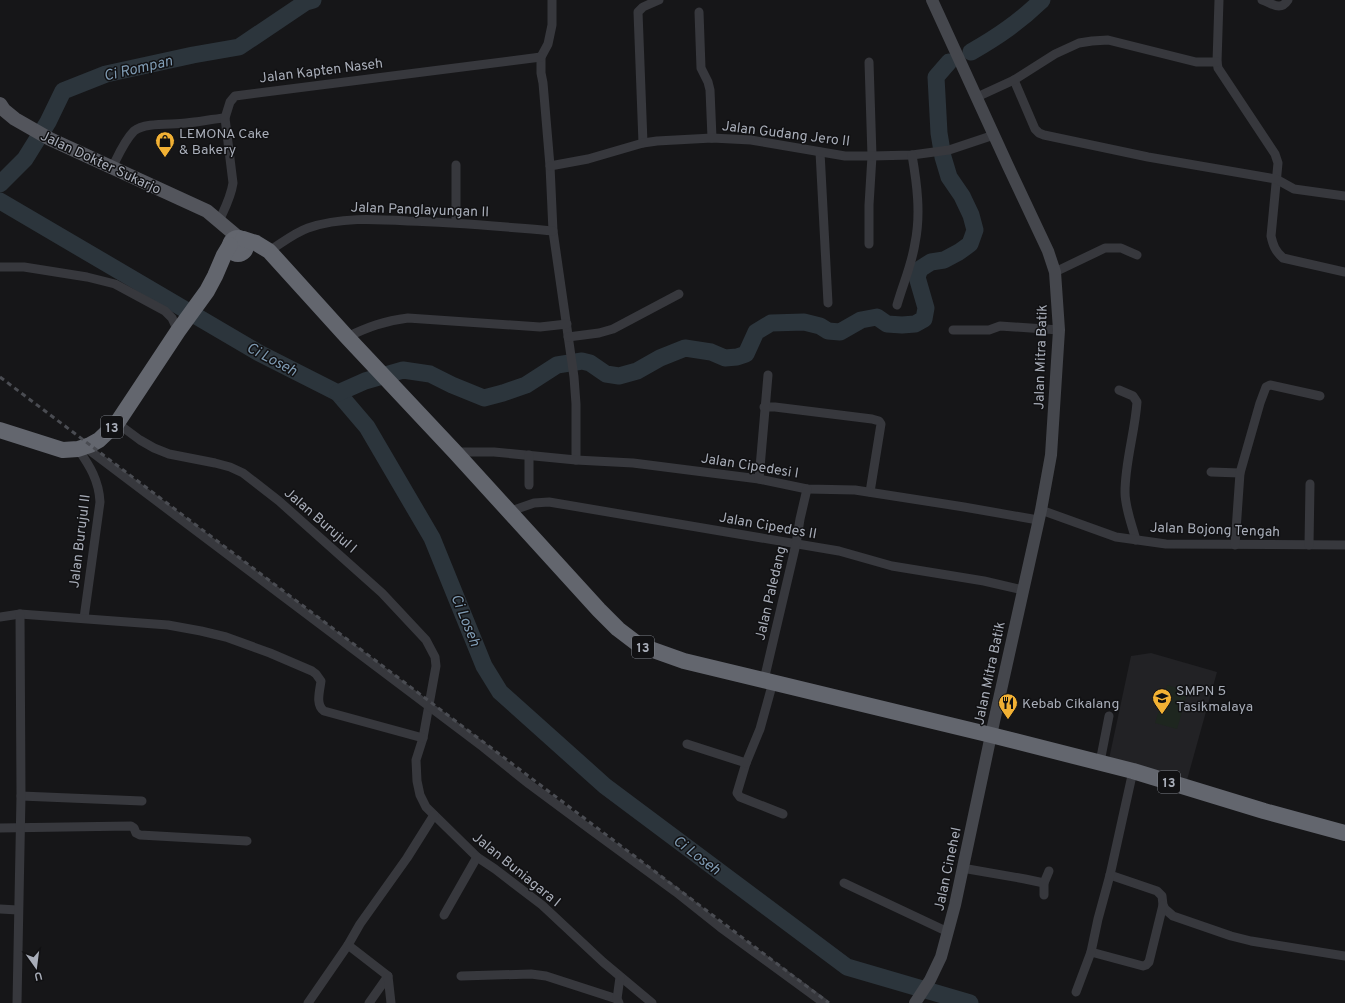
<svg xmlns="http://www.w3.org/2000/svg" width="1345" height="1003" viewBox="0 0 1345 1003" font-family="Overpass,sans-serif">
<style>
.built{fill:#222225}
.green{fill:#1e261f}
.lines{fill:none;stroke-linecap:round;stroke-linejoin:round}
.river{stroke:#2c353c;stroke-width:17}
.street{stroke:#37383d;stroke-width:9}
.secondary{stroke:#45474d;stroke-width:12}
.primary{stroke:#53555c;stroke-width:14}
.highway{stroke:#63666e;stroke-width:16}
.rail{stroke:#4a4c52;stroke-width:3;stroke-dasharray:5 4;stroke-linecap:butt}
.labels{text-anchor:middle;stroke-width:3;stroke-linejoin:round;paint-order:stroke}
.shield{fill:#111113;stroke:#7b7e86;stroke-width:1}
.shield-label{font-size:13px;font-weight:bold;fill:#a8adb8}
.street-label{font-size:14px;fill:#a8adb8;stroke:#111113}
.poi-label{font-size:14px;fill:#a8adb8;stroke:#111113;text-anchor:start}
.water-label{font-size:15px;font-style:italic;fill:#7f9bb3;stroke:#111113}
</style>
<rect width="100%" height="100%" fill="#161618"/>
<path class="built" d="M 1151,653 L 1217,672 L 1187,780 L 1109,759 L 1131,656 Z"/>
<path class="green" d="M 1167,685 L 1188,691 L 1177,729 L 1155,723 Z"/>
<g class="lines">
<g class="river">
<path d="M 971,52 C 999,36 1019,22 1042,0"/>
<path d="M 0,184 L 25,159 L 48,122 L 63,91 L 106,74 L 193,55 L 239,47 L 306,2 L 313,0"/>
<path d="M 0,201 L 259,353 L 338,393 L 367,427 L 432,538 L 484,666 L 500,692 L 605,786 L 847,967 L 970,1003"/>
<path d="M 338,393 L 365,381 L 403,370 L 430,374 L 452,385 L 484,398 L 503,393 L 526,385 L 557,365 L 582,361 L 590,363 L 606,374 L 619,376 L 637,371 L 660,358 L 685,348 L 711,352 L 725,358 L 737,357 L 746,354 L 756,332 L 771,323 L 804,322 L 820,326 L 828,331 L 840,332 L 861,320 L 877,317 L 887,324 L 902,325 L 915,324 L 924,319 L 926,308 L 917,277 L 920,269 L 931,262 L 944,260 L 959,252 L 970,244 L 975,230 L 971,215 L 962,196 L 949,177 L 943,157 L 939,133 L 936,77 L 949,62"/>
</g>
<g class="street">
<path d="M 552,0 L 552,25 L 548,44 L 541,57 L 541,73 L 543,83 L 550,166 L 553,231 L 574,377 L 576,404 L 576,460"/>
<path d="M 1219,0 L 1217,62 L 1218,68 L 1275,154 L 1278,163 L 1271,236 C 1273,245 1275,251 1283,258 L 1345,272"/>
<path d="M 1262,0 C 1272,3 1280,12 1288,0"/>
<path d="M 699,12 L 701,68 L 708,82 L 710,90 L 712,138"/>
<path d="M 869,62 L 872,156 L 869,205 L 869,244"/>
<path d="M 1014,80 L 1035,129 L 1039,133 L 1044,135 L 1148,157 L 1276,179 L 1294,189 L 1345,196"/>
<path d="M 977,97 L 1014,80 L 1055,54 L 1079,43 L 1092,41 L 1108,40 L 1196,62 L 1217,62"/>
<path d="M 643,143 L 638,12 L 643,7 L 659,0"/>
<path d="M 820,152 L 828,303"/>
<path d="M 456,165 L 456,222"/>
<path d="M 550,166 L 588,159 L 643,143 L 657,141 L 712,138 L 751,140 L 845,156 L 872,156 L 912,155 L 949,150 L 994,135"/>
<path d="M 112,168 C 118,156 124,141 134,131 C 145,122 172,125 186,123 C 199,122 212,119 225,118"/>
<path d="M 219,221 C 225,208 231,197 233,183 L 225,118 L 230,102 L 235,96 L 541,57"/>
<path d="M 269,251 C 282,243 294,233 308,228 C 340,217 374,219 408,221 C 456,222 504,227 553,231"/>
<path d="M 0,267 L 24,267 L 87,277 L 115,284 L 165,311 L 172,318 L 178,331"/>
<path d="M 1055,272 L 1105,248 L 1121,248 L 1137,255"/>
<path d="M 897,305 C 903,284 912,264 915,243 C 921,214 917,184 912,155"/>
<path d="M 953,330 L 989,330 L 1000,326 L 1059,330"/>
<path d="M 347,337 C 368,327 384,321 408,318 L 540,327 L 567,324"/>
<path d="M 568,337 L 599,333 L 613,329 L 679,294"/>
<path d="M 1119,390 L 1133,396 L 1137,402 C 1135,432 1125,462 1125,492 C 1125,508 1132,525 1136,540"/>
<path d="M 764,407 L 775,407 L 872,419 L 879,421 L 881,424 L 870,492"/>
<path d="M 117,423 L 140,440 L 154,448 L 169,454 L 215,463 L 230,467 L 243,473 L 279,501 L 382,593 L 426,640 L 435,657 L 436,666 L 423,738 L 416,760 L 417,781 L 420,795 L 426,807 L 477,857 L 495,869 L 542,905 L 603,962 L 652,1003"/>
<path d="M 85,447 L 483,747 L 529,784 L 591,830 L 676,892 L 720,927 L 824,1003"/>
<path d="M 78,449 C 90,466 99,481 100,502 L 84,618"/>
<path d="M 455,452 L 494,452 L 576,460 L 633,463 L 759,479 L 807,489 L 855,490 L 964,507 L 1038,520"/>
<path d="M 1211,472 L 1240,473"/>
<path d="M 759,479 L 768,375"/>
<path d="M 529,485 L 529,455"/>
<path d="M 1041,510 L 1116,537 L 1166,544 L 1345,545"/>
<path d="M 508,512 L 534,503 L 549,502 L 839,551 L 892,566 L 984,581 L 1023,590"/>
<path d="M 1235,545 L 1240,473 L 1260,403 L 1266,387 L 1270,385 L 1320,396"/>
<path d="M 1309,545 L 1310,484"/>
<path d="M 0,617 L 20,614 L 168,625 L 201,631 L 226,637 L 270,653 L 312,671 L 316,674 L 321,681 C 320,690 315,705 324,711 L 423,738"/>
<path d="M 764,680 L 796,544 L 800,519 L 807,489"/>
<path d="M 773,682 L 760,729 L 746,763 L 737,793 L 740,797 L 783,814"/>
<path d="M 687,744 L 746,763"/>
<path d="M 1100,762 L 1109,716"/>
<path d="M 21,796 L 142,801"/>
<path d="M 0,828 L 131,826 L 134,828 L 136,833 L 140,835 L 247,841"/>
<path d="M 962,868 L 1025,879 L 1044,883"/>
<path d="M 1110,875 L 1157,891 L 1162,896 L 1163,905 L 1165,909 L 1173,916 L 1231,936 L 1251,941 L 1345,956"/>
<path d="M 844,883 L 948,932"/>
<path d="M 1044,895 L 1044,883 L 1049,871"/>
<path d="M 0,909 L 18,910"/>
<path d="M 444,915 L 477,857"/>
<path d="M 1091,952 L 1143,966 L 1146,965 L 1149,962 L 1163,905"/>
<path d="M 461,976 L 531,974 L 546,976 L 617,999"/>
<path d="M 1076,992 L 1091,952 L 1098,919 L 1110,875 L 1133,771"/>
<path d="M 17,1003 L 21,796 L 20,614"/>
<path d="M 308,1003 L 348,945"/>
<path d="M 369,1003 L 388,976"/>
<path d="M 391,1003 L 388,976 L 348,945 L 360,924 L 407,858 L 434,815"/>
<path d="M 619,1003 L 617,999 L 620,977"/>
</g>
<path class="secondary" d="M 915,1003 L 930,980 L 941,957 L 955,905 L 991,735 L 1041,510 L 1051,455 L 1059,330 L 1055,272 L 1048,251 L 1008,166 L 932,0"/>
<path class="primary" d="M 0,104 L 4,110 L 15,119 L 50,139 L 207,211 L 239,238"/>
<g class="highway">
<circle cx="238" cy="246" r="8"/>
<path d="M 243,239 L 256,243 L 269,251 L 347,337 L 455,452 L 599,610 L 618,629 L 639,645 L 684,661 L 991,735 L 1133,771 L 1264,811 L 1345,833"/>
<path d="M 0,430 L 63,450 L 78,449 L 90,445 L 99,440 L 117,423 L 178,331 L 207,291 L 215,276 L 224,255 L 230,245"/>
</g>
<path class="rail" d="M 0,377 L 829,1003"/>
</g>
<defs>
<g id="shop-pin" transform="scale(1)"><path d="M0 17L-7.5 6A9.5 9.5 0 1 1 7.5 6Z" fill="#f2b134" stroke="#111113"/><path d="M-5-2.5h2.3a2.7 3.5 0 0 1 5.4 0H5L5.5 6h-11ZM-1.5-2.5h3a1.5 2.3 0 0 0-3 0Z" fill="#111"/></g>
<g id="school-pin" transform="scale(1)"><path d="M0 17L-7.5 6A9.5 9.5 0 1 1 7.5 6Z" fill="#f2b134" stroke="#111113"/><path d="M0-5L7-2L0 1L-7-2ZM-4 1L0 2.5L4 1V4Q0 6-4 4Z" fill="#111"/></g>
<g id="restaurant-pin" transform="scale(1)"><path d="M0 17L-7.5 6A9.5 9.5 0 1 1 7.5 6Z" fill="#f2b134" stroke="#111113"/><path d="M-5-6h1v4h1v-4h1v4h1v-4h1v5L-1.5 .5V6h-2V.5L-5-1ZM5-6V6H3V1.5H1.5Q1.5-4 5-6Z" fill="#111"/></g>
</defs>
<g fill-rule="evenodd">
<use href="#shop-pin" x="165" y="141"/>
<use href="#school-pin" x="1162" y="698"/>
<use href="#restaurant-pin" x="1008" y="703"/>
</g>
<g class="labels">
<g class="shield">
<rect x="101" y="416" width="22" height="22" rx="3"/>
<rect x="632" y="636" width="22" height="22" rx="3"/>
<rect x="1158" y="771" width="22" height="22" rx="3"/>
</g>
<g class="shield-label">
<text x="112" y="432">13</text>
<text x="643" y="652">13</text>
<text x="1169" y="787">13</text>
</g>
<g class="street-label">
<text transform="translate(321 70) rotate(-7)" y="5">Jalan Kapten Naseh</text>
<text transform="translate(786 133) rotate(7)" y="5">Jalan Gudang Jero II</text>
<text transform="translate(101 162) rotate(25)" y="5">Jalan Dokter Sukarjo</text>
<text transform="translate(420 209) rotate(2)" y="5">Jalan Panglayungan II</text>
<text transform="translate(1040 357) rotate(-88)" y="5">Jalan Mitra Batik</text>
<text transform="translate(750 465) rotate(9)" y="5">Jalan Cipedesi I</text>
<text transform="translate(321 520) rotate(41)" y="5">Jalan Burujul I</text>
<text transform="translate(768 525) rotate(10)" y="5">Jalan Cipedes II</text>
<text transform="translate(1215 529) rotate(2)" y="5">Jalan Bojong Tengah</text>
<text transform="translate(79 541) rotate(-83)" y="5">Jalan Burujul II</text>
<text transform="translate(770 593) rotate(-77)" y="5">Jalan Paledang</text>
<text transform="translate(989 673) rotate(-78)" y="5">Jalan Mitra Batik</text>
<text transform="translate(517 869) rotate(39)" y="5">Jalan Buniagara I</text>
<text transform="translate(947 869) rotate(-78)" y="5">Jalan Cinehel</text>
</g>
<g class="poi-label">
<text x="179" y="138">LEMONA Cake<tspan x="179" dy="16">&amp; Bakery</tspan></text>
<text x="1176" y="695">SMPN 5<tspan x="1176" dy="16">Tasikmalaya</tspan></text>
<text x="1022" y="708">Kebab Cikalang</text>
</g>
<g class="water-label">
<text transform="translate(138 68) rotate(-13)" y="5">Ci Rompan</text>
<text transform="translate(272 359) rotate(28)" y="5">Ci Loseh</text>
<text transform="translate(466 620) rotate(68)" y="5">Ci Loseh</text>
<text transform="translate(697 855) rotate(37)" y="5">Ci Loseh</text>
</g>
</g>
<g transform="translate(36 967) rotate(166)" stroke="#111113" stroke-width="3" paint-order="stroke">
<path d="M0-3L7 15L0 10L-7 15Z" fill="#a8adb8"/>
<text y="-6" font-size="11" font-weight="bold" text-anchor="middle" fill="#a8adb8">U</text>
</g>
</svg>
